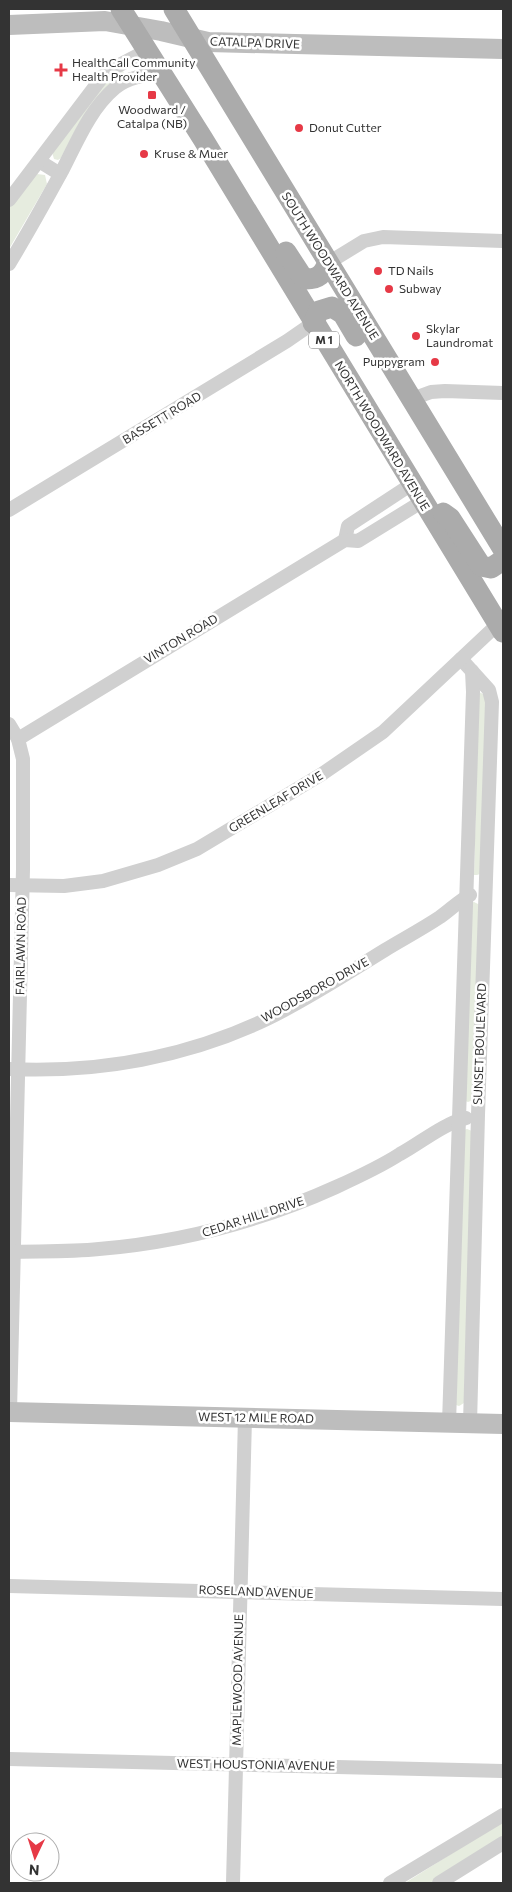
<svg xmlns="http://www.w3.org/2000/svg" width="512" height="1892" viewBox="0 0 512 1892" font-family="Commissioner,sans-serif">
<style>
.green{fill:#e6ecdf}
.lines{fill:none;stroke-linecap:round;stroke-linejoin:round}
.street{stroke:#d0d0d0;stroke-width:14}
.secondary{stroke:#bdbdbd;stroke-width:20}
.primary{stroke:#ababab;stroke-width:21}
.poi-dot{fill:#e63946;stroke:#fff;stroke-width:2}
.labels{text-anchor:middle;stroke-width:5;stroke-linejoin:round;paint-order:stroke}
.shield{fill:#fff;stroke:#707070;stroke-width:1}
.shield-label{font-size:11px;font-weight:bold;fill:#333}
.street-label{font-size:12px;fill:#333;stroke:#fff}
.poi-label{font-size:12px;fill:#333;stroke:#fff;text-anchor:start}
</style>
<rect width="100%" height="100%" fill="#fff"/>
<g class="green">
<path d="M 123,71 L 125,75 C 92,90 77,128 61,158 L 58,160 L 54,159 L 52,152 L 110,77 Z"/>
<path d="M 37,174 L 45,175 L 47,184 L 9,249 L 9,208 L 34,175 Z"/>
<path d="M 479,692 L 483,694 L 486,700 L 480,874 L 477,875 L 474,875 Z"/>
<path d="M 474,902 L 480,905 L 473,1100 L 468,1102 L 465,1101 L 471,903 Z"/>
<path d="M 467,1129 L 472,1131 L 464,1403 L 459,1406 L 456,1405 L 464,1130 Z"/>
<path d="M 503,1821 L 503,1838 L 430,1883 L 405,1883 Z"/>
</g>
<g class="lines">
<g class="street">
<path d="M 39,161 L 60,174"/>
<path d="M 9,200 L 103,76 L 110,70 L 148,50"/>
<path d="M 328,263 L 364,241 L 383,237 L 503,241"/>
<path d="M 9,264 C 28,233 45,202 62,171 C 77,142 90,109 115,88 C 128,77 146,75 162,73"/>
<path d="M 412,399 L 431,392 L 445,391 L 503,393"/>
<path d="M 9,510 L 287,341 L 313,323"/>
<path d="M 345,540 L 348,526 L 412,484"/>
<path d="M 461,659 L 489,690 L 492,702 L 478,1115 L 470,1424"/>
<path d="M 9,724 L 18,739 L 23,759 L 23,869 L 10,1412"/>
<path d="M 18,739 L 345,540 L 358,541 L 423,501"/>
<path d="M 9,885 L 64,886 L 103,881 L 158,865 L 197,849 L 322,774 L 383,732 L 498,624"/>
<path d="M 9,1069 C 98,1073 187,1057 267,1019 C 308,999 346,974 385,950 C 403,939 422,929 440,917 C 450,910 460,900 470,895"/>
<path d="M 9,1252 C 39,1251 69,1252 99,1249 C 182,1242 261,1221 336,1187 C 358,1177 380,1167 400,1154 C 422,1142 441,1125 466,1118"/>
<path d="M 449,1423 L 473,692 L 472,671"/>
<path d="M 9,1586 L 503,1599"/>
<path d="M 9,1759 L 503,1771"/>
<path d="M 233,1883 L 245,1418"/>
<path d="M 390,1883 L 503,1815"/>
<path d="M 439,1883 L 503,1843"/>
</g>
<g class="secondary">
<path d="M 9,25 L 105,21 L 161,31 L 208,42 L 503,49"/>
<path d="M 9,1412 L 503,1424"/>
</g>
<g class="primary">
<path d="M 121,9 L 203,139 L 503,632"/>
<path d="M 174,9 L 503,549"/>
<path d="M 286,252 L 301,275 L 306,279 C 319,279 323,274 328,263"/>
<path d="M 313,323 L 319,311 L 332,307 L 343,314 L 356,336"/>
<path d="M 443,513 L 450,518 L 481,566 L 491,568 L 503,560"/>
</g>
</g>
<g class="poi-dot">
<path d="M58.5 62.5h5v5h5v5h-5v5h-5v-5h-5v-5h5z"/>
<rect x="147" y="90" width="10" height="10" rx="2.5"/>
<circle cx="299" cy="128" r="5"/>
<circle cx="144" cy="154" r="5"/>
<circle cx="378" cy="271" r="5"/>
<circle cx="389" cy="289" r="5"/>
<circle cx="416" cy="336" r="5"/>
<circle cx="435" cy="362" r="5"/>
</g>
<g class="labels">
<rect class="shield" x="309" y="331.5" width="30" height="17" rx="4"/>
<g class="shield-label">
<text x="324" y="344">M 1</text>
</g>
<g class="street-label">
<text transform="translate(255 43) rotate(2)" y="4">CATALPA DRIVE</text>
<text transform="translate(330 266) rotate(58)" y="4">SOUTH WOODWARD AVENUE</text>
<text transform="translate(162 418) rotate(-31)" y="4">BASSETT ROAD</text>
<text transform="translate(382 436) rotate(59)" y="4">NORTH WOODWARD AVENUE</text>
<text transform="translate(181 639) rotate(-31)" y="4">VINTON ROAD</text>
<text transform="translate(276 802) rotate(-31)" y="4">GREENLEAF DRIVE</text>
<text transform="translate(21 946) rotate(-89)" y="4">FAIRLAWN ROAD</text>
<text transform="translate(315 990) rotate(-29)" y="4">WOODSBORO DRIVE</text>
<text transform="translate(480 1044) rotate(-88)" y="4">SUNSET BOULEVARD</text>
<text transform="translate(253 1217) rotate(-18)" y="4">CEDAR HILL DRIVE</text>
<text transform="translate(256 1418) rotate(1)" y="4">WEST 12 MILE ROAD</text>
<text transform="translate(256 1592) rotate(2)" y="4">ROSELAND AVENUE</text>
<text transform="translate(238 1680) rotate(-89)" y="4">MAPLEWOOD AVENUE</text>
<text transform="translate(256 1765) rotate(1)" y="4">WEST HOUSTONIA AVENUE</text>
</g>
<g class="poi-label">
<text x="72" y="67">HealthCall Community<tspan x="72" dy="14">Health Provider</tspan></text>
<text x="152" y="114" text-anchor="middle">Woodward /<tspan x="152" dy="14">Catalpa (NB)</tspan></text>
<text x="309" y="132">Donut Cutter</text>
<text x="154" y="158">Kruse &amp; Muer</text>
<text x="388" y="275">TD Nails</text>
<text x="399" y="293">Subway</text>
<text x="426" y="333">Skylar<tspan x="426" dy="14">Laundromat</tspan></text>
<text x="425" y="366" text-anchor="end">Puppygram</text>
</g>
</g>
<rect width="512" height="1892" fill="none" stroke="#333333" stroke-width="20"/>
<g transform="translate(35 1857) rotate(184)"><circle r="24" fill="#ffffff" stroke="#adadad"/>
<path d="M0-4L9 19L0 12L-9 19Z" fill="#e63946"/>
<text y="-8" font-size="14" font-weight="bold" text-anchor="middle" fill="#333333">N</text>
</g>
</svg>
